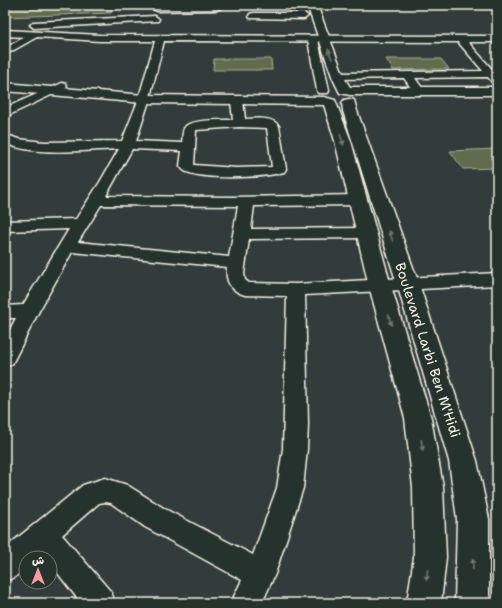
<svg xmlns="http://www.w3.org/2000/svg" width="502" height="608" viewBox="0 0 502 608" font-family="'Shantell Sans','Playpen Sans Arabic',sans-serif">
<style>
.green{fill:#5f6c4e;stroke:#aaae9b}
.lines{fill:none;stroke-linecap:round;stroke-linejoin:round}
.street-casing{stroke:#f4f1e8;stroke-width:3}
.secondary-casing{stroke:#f4f1e8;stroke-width:3}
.street{fill:#26332d;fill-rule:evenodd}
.secondary{fill:#26332d;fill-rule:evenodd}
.oneway{fill:#6e766e}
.labels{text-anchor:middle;stroke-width:3;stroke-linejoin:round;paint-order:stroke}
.street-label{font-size:14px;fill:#f4f1e8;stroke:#26332d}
</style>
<rect width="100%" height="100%" fill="#323d3b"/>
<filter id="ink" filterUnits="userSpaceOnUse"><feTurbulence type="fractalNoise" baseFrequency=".025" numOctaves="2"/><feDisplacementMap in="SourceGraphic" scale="8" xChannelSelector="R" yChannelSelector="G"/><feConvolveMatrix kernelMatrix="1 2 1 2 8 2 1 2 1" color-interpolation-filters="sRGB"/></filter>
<g filter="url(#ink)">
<g class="green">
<path d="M 5,5 L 113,5 L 111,13 L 5,17 Z"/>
<path d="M 214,59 L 271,59 L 272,70 L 213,70 Z"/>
<path d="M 386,59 L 441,59 L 449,69 L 393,70 Z"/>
<path d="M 497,149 L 497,168 L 463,169 L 450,151 Z"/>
</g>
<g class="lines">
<g class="street-casing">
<g id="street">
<path d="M 227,5 L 217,10 L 157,11 L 153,9 L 157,7 Z"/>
<path d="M 253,13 L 304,13 L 308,16 L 304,19 L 250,18 L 249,16 L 250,14 Z"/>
<path d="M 155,16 L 159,19 L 158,21 L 34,28 L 30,25 L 34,22 Z"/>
<path d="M 5,30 L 100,35 L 497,36 L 497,42 L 468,42 L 497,75 L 497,83 L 492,82 L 488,77 L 415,78 L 425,92 L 419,95 L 415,94 L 404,78 L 338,79 L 333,76 L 338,73 L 483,71 L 458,42 L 164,41 L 149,101 L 136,141 L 182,143 C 183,138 182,130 185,127 C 190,119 223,120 233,120 L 231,101 L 233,99 L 241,99 L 243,101 L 245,119 C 255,119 272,116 279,126 L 286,169 L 284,172 C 264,178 205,180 187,172 C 184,171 182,169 180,166 L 182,151 L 132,149 L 106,196 L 232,197 L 359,195 L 364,197 L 367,200 L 364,203 L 359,205 L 254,206 L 251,229 L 367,228 L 373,230 L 375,233 L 373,236 L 367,238 L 249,239 L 244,274 L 245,280 L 249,283 L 296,284 L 497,273 L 497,285 L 305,295 L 308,424 L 307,449 L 303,488 L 275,574 L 262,603 L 231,603 L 242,580 L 145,527 L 111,503 L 105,502 L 99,503 L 62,535 L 111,592 L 115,603 L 81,603 L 50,563 L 50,558 L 46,558 L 41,553 L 36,558 L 26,558 L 26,567 L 15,577 L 5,581 L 5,548 L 83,485 L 105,478 L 127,485 L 165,509 L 253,555 L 277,488 L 283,449 L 287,296 L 245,295 C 231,291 225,282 227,267 L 72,252 L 39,311 L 12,364 L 5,367 L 5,339 L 16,318 L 5,318 L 5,306 L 23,305 L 69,229 L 5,231 L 5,221 L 76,219 L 100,182 L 119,149 C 88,150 33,157 5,143 L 5,134 L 18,139 L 44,142 L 122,141 L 138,101 L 155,41 L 100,41 L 37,37 L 5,55 L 5,48 L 25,37 L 5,36 ZM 239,127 L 267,128 L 272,167 L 236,168 L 194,165 L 196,130 ZM 101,205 L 238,206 L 229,257 L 78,242 Z"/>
<path d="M 62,83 L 66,84 L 67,86 L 66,88 L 5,117 L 5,108 Z"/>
</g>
</g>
<g class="secondary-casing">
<g id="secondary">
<path d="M 307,5 L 317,5 L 345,79 L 350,87 L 497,87 L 497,95 L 350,95 L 340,93 L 333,79 Z"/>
<path d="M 313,37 L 318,40 L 329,90 L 328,93 L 318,93 L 317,90 L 308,40 Z"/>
<path d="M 5,83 L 144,95 L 324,97 L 335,100 L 351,141 L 391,286 L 431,418 L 443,487 L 446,557 L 441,603 L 407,603 L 414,557 L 413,487 L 405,418 L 369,286 L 335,141 L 324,105 L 144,103 L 5,91 Z"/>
<path d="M 349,99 L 354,100 L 357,111 L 419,284 L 477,461 L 489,519 L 489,603 L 455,603 L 457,519 L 449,461 L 397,284 L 343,111 L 342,103 L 344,100 Z"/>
</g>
</g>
<use href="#street" class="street"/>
<use href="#secondary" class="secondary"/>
</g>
<defs><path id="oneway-solid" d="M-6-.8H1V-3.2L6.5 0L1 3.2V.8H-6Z"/></defs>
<g class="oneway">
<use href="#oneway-solid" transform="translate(330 54) rotate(-111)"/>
<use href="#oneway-solid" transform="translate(342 140) rotate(72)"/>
<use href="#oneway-solid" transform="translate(391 236) rotate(-108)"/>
<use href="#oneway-solid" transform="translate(390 320) rotate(74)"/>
<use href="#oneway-solid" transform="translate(422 445) rotate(82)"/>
<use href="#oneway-solid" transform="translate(473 564) rotate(-89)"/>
<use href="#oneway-solid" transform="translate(427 575) rotate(97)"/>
</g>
</g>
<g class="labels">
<g class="street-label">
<text transform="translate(428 350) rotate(72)" y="5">Boulevard Larbi Ben M'Hidi</text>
</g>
</g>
<rect width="502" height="608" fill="none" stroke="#26332d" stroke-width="20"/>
<rect x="10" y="10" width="482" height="588" fill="none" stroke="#f4f1e8" stroke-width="1.5" filter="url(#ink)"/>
<g transform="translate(38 570)"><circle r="19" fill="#26332d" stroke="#787f78"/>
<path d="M0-3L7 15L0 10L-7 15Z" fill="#ff9aa2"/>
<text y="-6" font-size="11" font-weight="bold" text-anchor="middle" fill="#f4f1e8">ش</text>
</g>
</svg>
